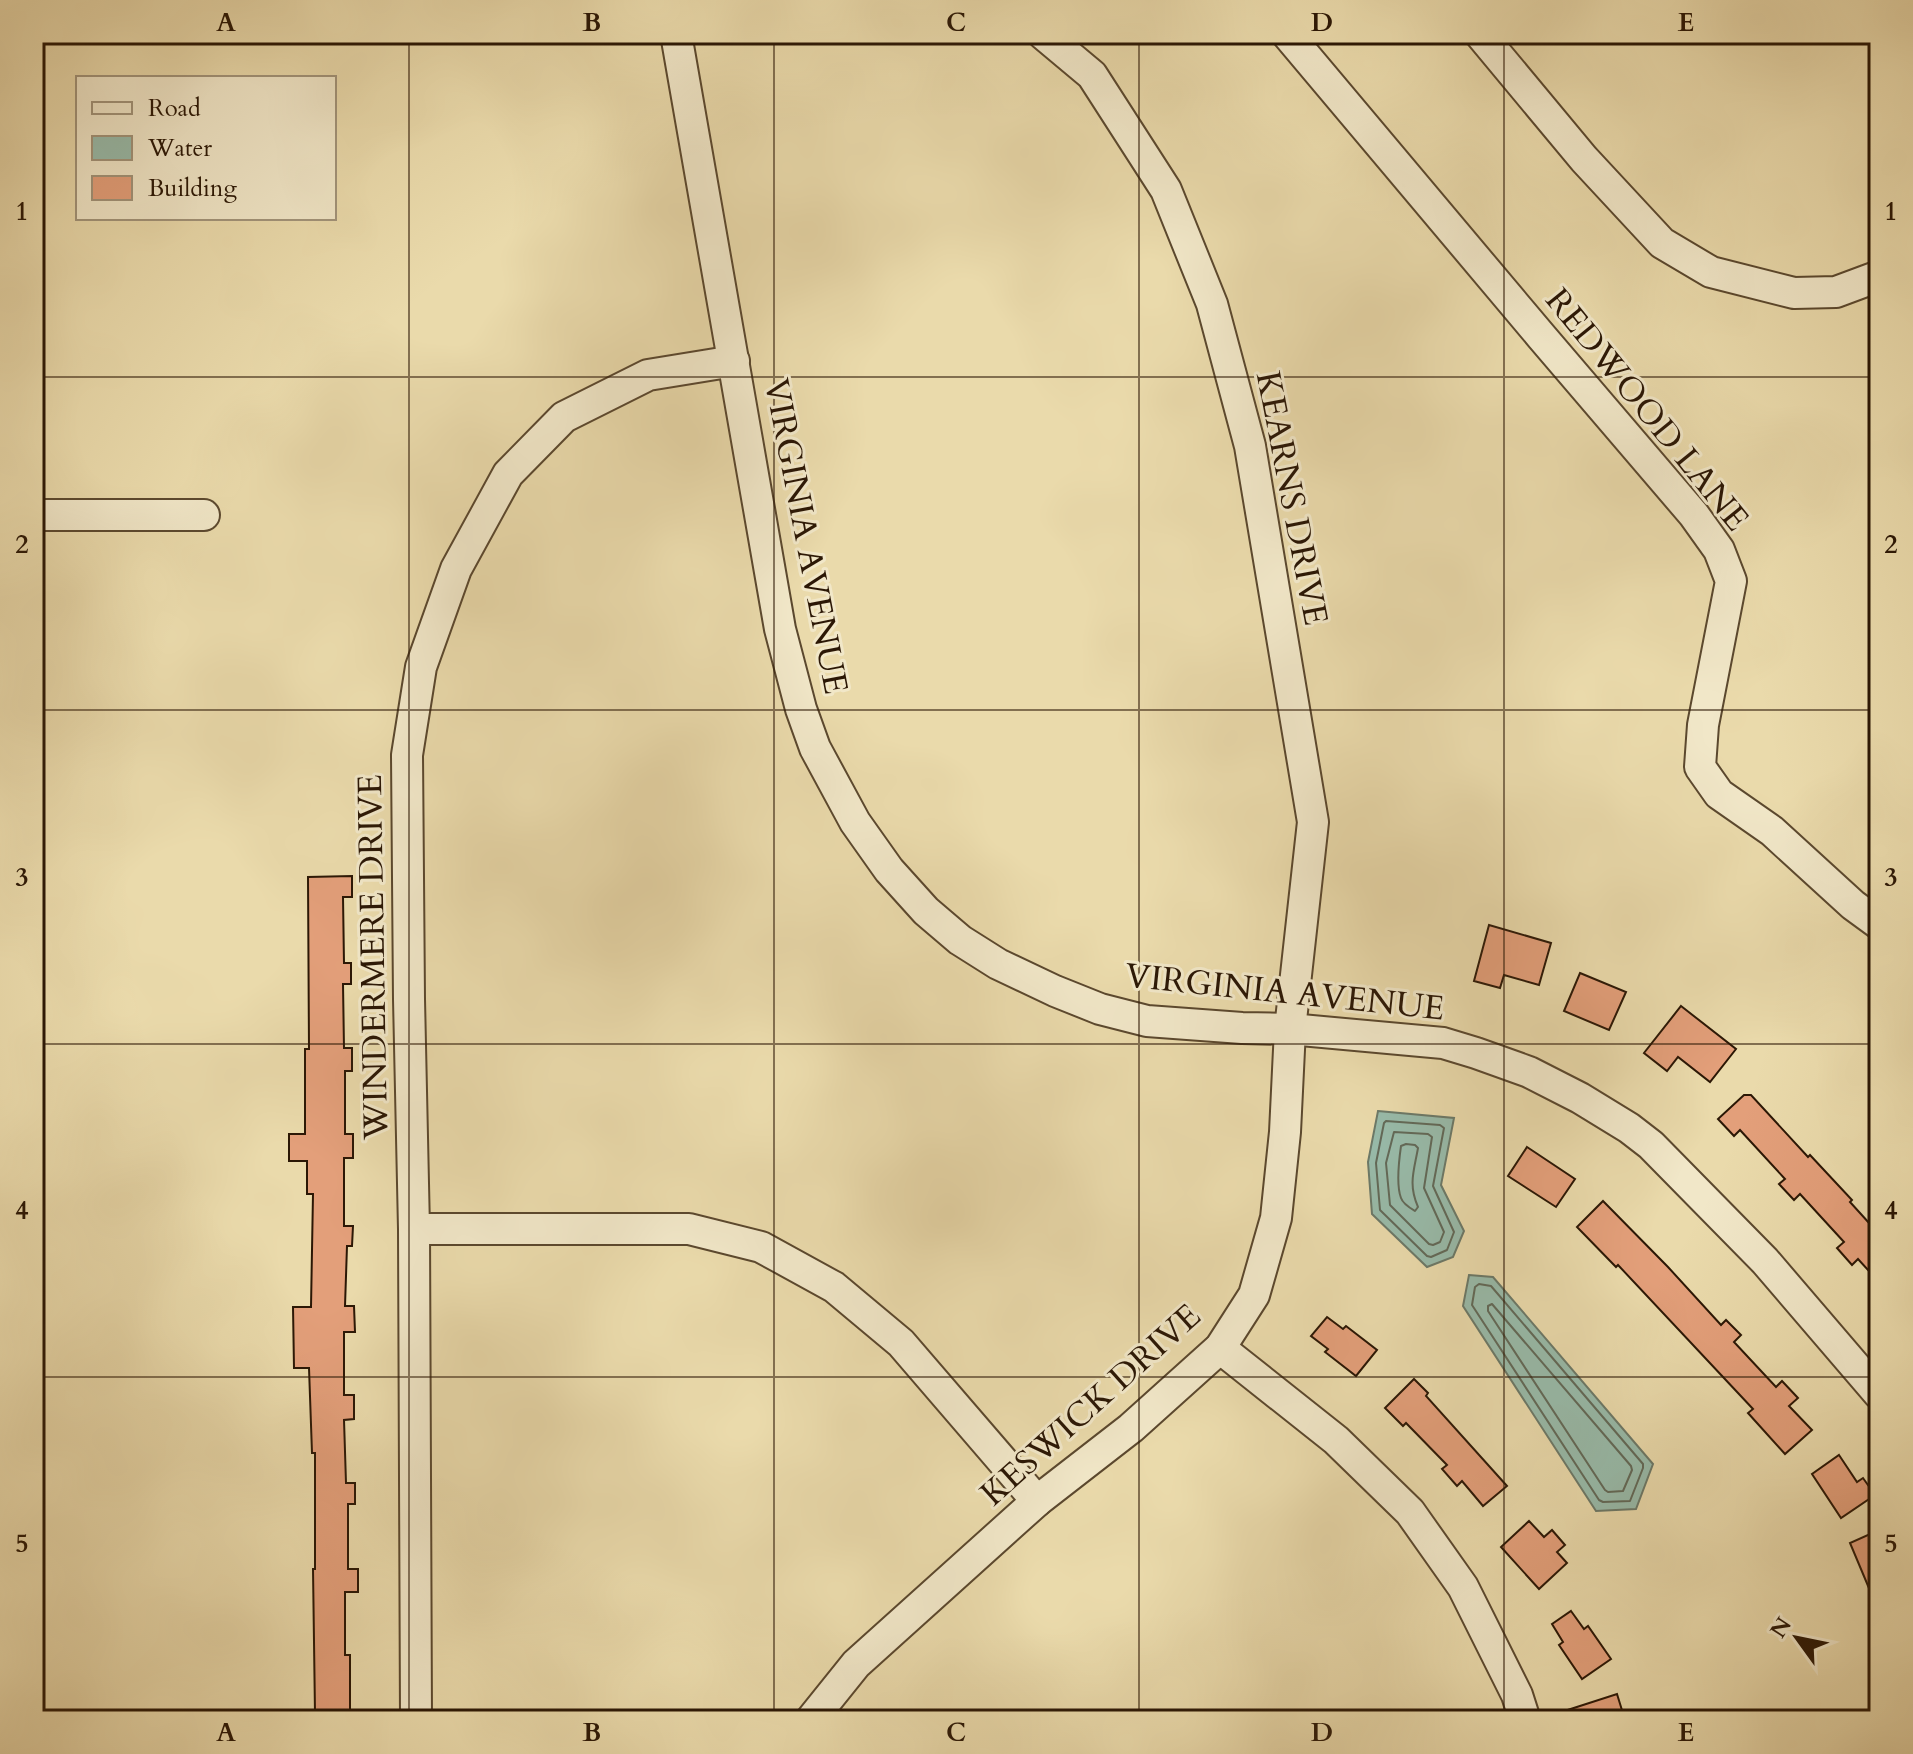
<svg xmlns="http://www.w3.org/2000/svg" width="1913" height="1754" viewBox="0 0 1913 1754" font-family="Cardo,serif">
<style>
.water{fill:#98bbaa;stroke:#6c7968;stroke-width:2}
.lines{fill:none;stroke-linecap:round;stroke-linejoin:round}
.shore{stroke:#626958;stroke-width:2}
.building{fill:#e39f7a;stroke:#2b1705;stroke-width:2}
.minor-casing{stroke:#5b482e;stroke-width:34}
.minor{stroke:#f1e7c8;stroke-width:30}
.grid{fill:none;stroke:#2b1705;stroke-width:2;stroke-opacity:0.55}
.labels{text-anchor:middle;stroke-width:6;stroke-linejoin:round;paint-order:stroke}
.street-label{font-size:34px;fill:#2b1705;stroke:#f1e7c8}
.neatline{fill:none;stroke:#2b1705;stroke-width:3}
.grid-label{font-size:26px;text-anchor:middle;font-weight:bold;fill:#2b1705}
</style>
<rect width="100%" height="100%" fill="#eadaab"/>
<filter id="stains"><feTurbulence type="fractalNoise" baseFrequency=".0025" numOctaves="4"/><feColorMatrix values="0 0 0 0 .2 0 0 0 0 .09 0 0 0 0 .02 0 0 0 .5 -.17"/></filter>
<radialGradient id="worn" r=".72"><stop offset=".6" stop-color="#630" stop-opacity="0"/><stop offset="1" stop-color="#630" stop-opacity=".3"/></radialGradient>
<g class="water">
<path d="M 1378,1111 L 1454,1118 L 1441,1185 L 1464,1231 L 1453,1257 L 1427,1267 L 1372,1214 L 1368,1162 Z"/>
<path d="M 1469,1275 L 1493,1277 L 1653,1464 L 1636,1509 L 1596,1511 L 1463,1306 Z"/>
</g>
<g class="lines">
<g class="shore">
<path d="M 1386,1121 L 1440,1125 L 1444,1128 L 1433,1186 L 1454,1232 L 1447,1250 L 1431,1257 L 1427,1256 L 1380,1210 L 1376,1163 L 1384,1123 Z"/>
<path d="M 1394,1132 L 1428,1134 L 1432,1137 L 1424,1188 L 1444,1232 L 1440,1242 L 1433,1245 L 1429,1244 L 1390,1205 L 1386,1163 Z"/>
<path d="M 1406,1144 L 1415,1145 L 1418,1148 C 1414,1171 1408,1184 1418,1207 L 1415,1211 C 1410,1208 1403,1204 1401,1198 C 1396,1185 1399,1160 1401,1146 Z"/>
<path d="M 1479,1284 L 1491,1286 L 1643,1464 L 1643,1468 L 1630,1501 L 1603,1502 L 1599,1500 L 1472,1305 L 1475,1287 Z"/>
<path d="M 1492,1304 L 1631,1466 L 1632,1470 L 1623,1491 L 1608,1492 L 1605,1490 L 1488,1311 L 1488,1306 Z"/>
</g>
</g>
<g class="building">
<path d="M 352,876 L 352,897 L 343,897 L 344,963 L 351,963 L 351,984 L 343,984 L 344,1048 L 352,1048 L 352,1071 L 345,1071 L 345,1134 L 353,1134 L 353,1158 L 344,1158 L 344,1226 L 353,1226 L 352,1246 L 347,1246 L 345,1306 L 354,1306 L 355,1332 L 344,1332 L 344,1395 L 354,1395 L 354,1419 L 344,1420 L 346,1483 L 355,1483 L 355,1504 L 348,1504 L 348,1569 L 358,1569 L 358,1592 L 345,1592 L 345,1655 L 350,1655 L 350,1713 L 315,1713 L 313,1569 L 315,1569 L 315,1453 L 312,1453 L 309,1368 L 294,1368 L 293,1307 L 311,1307 L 313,1194 L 307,1194 L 307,1161 L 289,1161 L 289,1134 L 305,1134 L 305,1049 L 309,1049 L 308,877 Z"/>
<path d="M 1489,925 L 1551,943 L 1539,985 L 1504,975 L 1500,988 L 1474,981 Z"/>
<path d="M 1580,973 L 1626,992 L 1609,1030 L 1564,1011 Z"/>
<path d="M 1681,1006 L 1736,1049 L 1710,1082 L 1678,1057 L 1667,1071 L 1644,1053 Z"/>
<path d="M 1744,1095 L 1751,1095 L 1808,1157 L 1810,1155 L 1852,1200 L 1850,1202 L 1879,1234 L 1879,1282 L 1858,1259 L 1852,1265 L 1837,1248 L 1844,1242 L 1800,1194 L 1794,1200 L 1779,1184 L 1785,1179 L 1740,1130 L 1734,1136 L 1718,1119 Z"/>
<path d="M 1527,1147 L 1575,1179 L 1556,1207 L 1508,1176 Z"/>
<path d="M 1603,1201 L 1668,1267 L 1721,1325 L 1726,1320 L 1741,1335 L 1734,1342 L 1776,1387 L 1782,1381 L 1798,1398 L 1789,1406 L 1812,1430 L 1785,1454 L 1748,1413 L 1753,1409 L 1618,1265 L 1616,1267 L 1577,1227 Z"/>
<path d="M 1327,1317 L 1343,1329 L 1346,1326 L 1377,1350 L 1356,1376 L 1325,1352 L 1328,1349 L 1311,1336 Z"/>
<path d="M 1414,1379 L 1428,1393 L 1426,1396 L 1507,1486 L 1483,1506 L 1462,1481 L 1457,1486 L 1442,1469 L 1447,1465 L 1406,1423 L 1403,1426 L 1385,1408 Z"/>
<path d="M 1839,1455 L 1857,1482 L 1863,1478 L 1875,1495 L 1841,1518 L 1812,1474 Z"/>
<path d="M 1529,1521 L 1544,1537 L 1552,1530 L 1565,1545 L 1557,1552 L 1567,1563 L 1539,1589 L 1501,1547 Z"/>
<path d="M 1879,1530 L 1879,1612 L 1850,1543 Z"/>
<path d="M 1571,1611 L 1584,1629 L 1588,1626 L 1611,1659 L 1582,1679 L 1559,1645 L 1563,1642 L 1552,1624 Z"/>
<path d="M 1617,1694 L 1625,1720 L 1550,1720 L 1549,1716 Z"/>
</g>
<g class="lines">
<g class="minor-casing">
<g id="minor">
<path d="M 676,34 L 780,629 L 801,709 L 815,748 L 855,822 L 889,870 L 926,911 L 960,940 L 998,964 L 1055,991 L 1100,1009 L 1147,1021 L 1242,1028 L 1290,1029 L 1443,1043 L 1476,1053 L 1529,1072 L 1580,1098 L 1629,1128 L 1651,1145 L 1765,1261 L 1879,1394"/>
<path d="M 1287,34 L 1541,336 L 1694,515 L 1719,550 L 1731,581 L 1703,725 L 1700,767 L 1719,794 L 1772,831 L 1853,905 L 1879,924"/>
<path d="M 1480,34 L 1584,159 L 1662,243 L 1711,272 L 1794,293 L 1836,292 L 1879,276"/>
<path d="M 34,515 L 204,515"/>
<path d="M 414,1229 L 689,1229 L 761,1247 L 834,1287 L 901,1343 L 1037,1501"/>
<path d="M 1220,1348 L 1336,1440 L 1410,1512 L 1463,1587 L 1517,1695 L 1525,1720"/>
<path d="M 416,1720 L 414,1229 L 409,999 L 407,755 L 421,667 L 456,569 L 508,474 L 564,417 L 648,375 L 734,361"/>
<path d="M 811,1720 L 856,1664 L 1037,1501 L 1131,1428 L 1220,1348 L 1254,1295 L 1276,1218 L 1285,1132 L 1290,1029 L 1313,822 L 1250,446 L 1212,304 L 1166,190 L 1092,75 L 1043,34"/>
</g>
</g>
<use href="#minor" class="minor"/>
</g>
<path class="grid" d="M 409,34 L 409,1720M 774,34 L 774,1720M 1139,34 L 1139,1720M 1504,34 L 1504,1720M 34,377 L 1879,377M 34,710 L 1879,710M 34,1044 L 1879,1044M 34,1377 L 1879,1377"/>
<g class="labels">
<g class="street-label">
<text transform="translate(1648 409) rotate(51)" y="12">REDWOOD LANE</text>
<text transform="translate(1293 498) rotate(79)" y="12">KEARNS DRIVE</text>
<text transform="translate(807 536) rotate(79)" y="12">VIRGINIA AVENUE</text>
<text transform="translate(372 957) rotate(-91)" y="12">WINDERMERE DRIVE</text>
<text transform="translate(1285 991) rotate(6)" y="12">VIRGINIA AVENUE</text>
<text transform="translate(1090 1404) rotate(-42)" y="12">KESWICK DRIVE</text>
</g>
</g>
<rect width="1913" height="1754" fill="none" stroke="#eadaab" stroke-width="88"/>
<rect x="76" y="76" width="260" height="144" fill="#f1e7c8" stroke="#a2947a" stroke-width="2"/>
<rect x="92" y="102" width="40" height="12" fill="#f1e7c8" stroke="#a2947a" stroke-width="2"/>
<text x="148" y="116" font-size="24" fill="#2b1705">Road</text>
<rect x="92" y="136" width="40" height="24" fill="#98bbaa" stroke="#a2947a" stroke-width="2"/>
<text x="148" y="156" font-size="24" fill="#2b1705">Water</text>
<rect x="92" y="176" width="40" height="24" fill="#e39f7a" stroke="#a2947a" stroke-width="2"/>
<text x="148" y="196" font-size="24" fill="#2b1705">Building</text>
<g transform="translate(1797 1638) rotate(303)" stroke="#f1e7c8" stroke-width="6" paint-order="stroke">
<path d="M0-6L14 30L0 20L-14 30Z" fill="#2b1705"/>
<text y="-12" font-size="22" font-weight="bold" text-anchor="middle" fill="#2b1705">N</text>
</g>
<rect x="44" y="44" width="1825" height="1666" class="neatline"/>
<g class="grid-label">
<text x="226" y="31">A</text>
<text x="592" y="31">B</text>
<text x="956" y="31">C</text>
<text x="1322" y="31">D</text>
<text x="1686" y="31">E</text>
<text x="22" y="220">1</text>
<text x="1891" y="220">1</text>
<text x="22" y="553">2</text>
<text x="1891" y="553">2</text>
<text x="22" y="886">3</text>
<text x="1891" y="886">3</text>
<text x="22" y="1219">4</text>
<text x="1891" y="1219">4</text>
<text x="22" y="1552">5</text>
<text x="1891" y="1552">5</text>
<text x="226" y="1741">A</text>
<text x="592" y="1741">B</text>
<text x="956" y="1741">C</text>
<text x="1322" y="1741">D</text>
<text x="1686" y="1741">E</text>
</g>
<rect width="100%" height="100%" filter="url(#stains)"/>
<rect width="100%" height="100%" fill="url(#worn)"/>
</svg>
